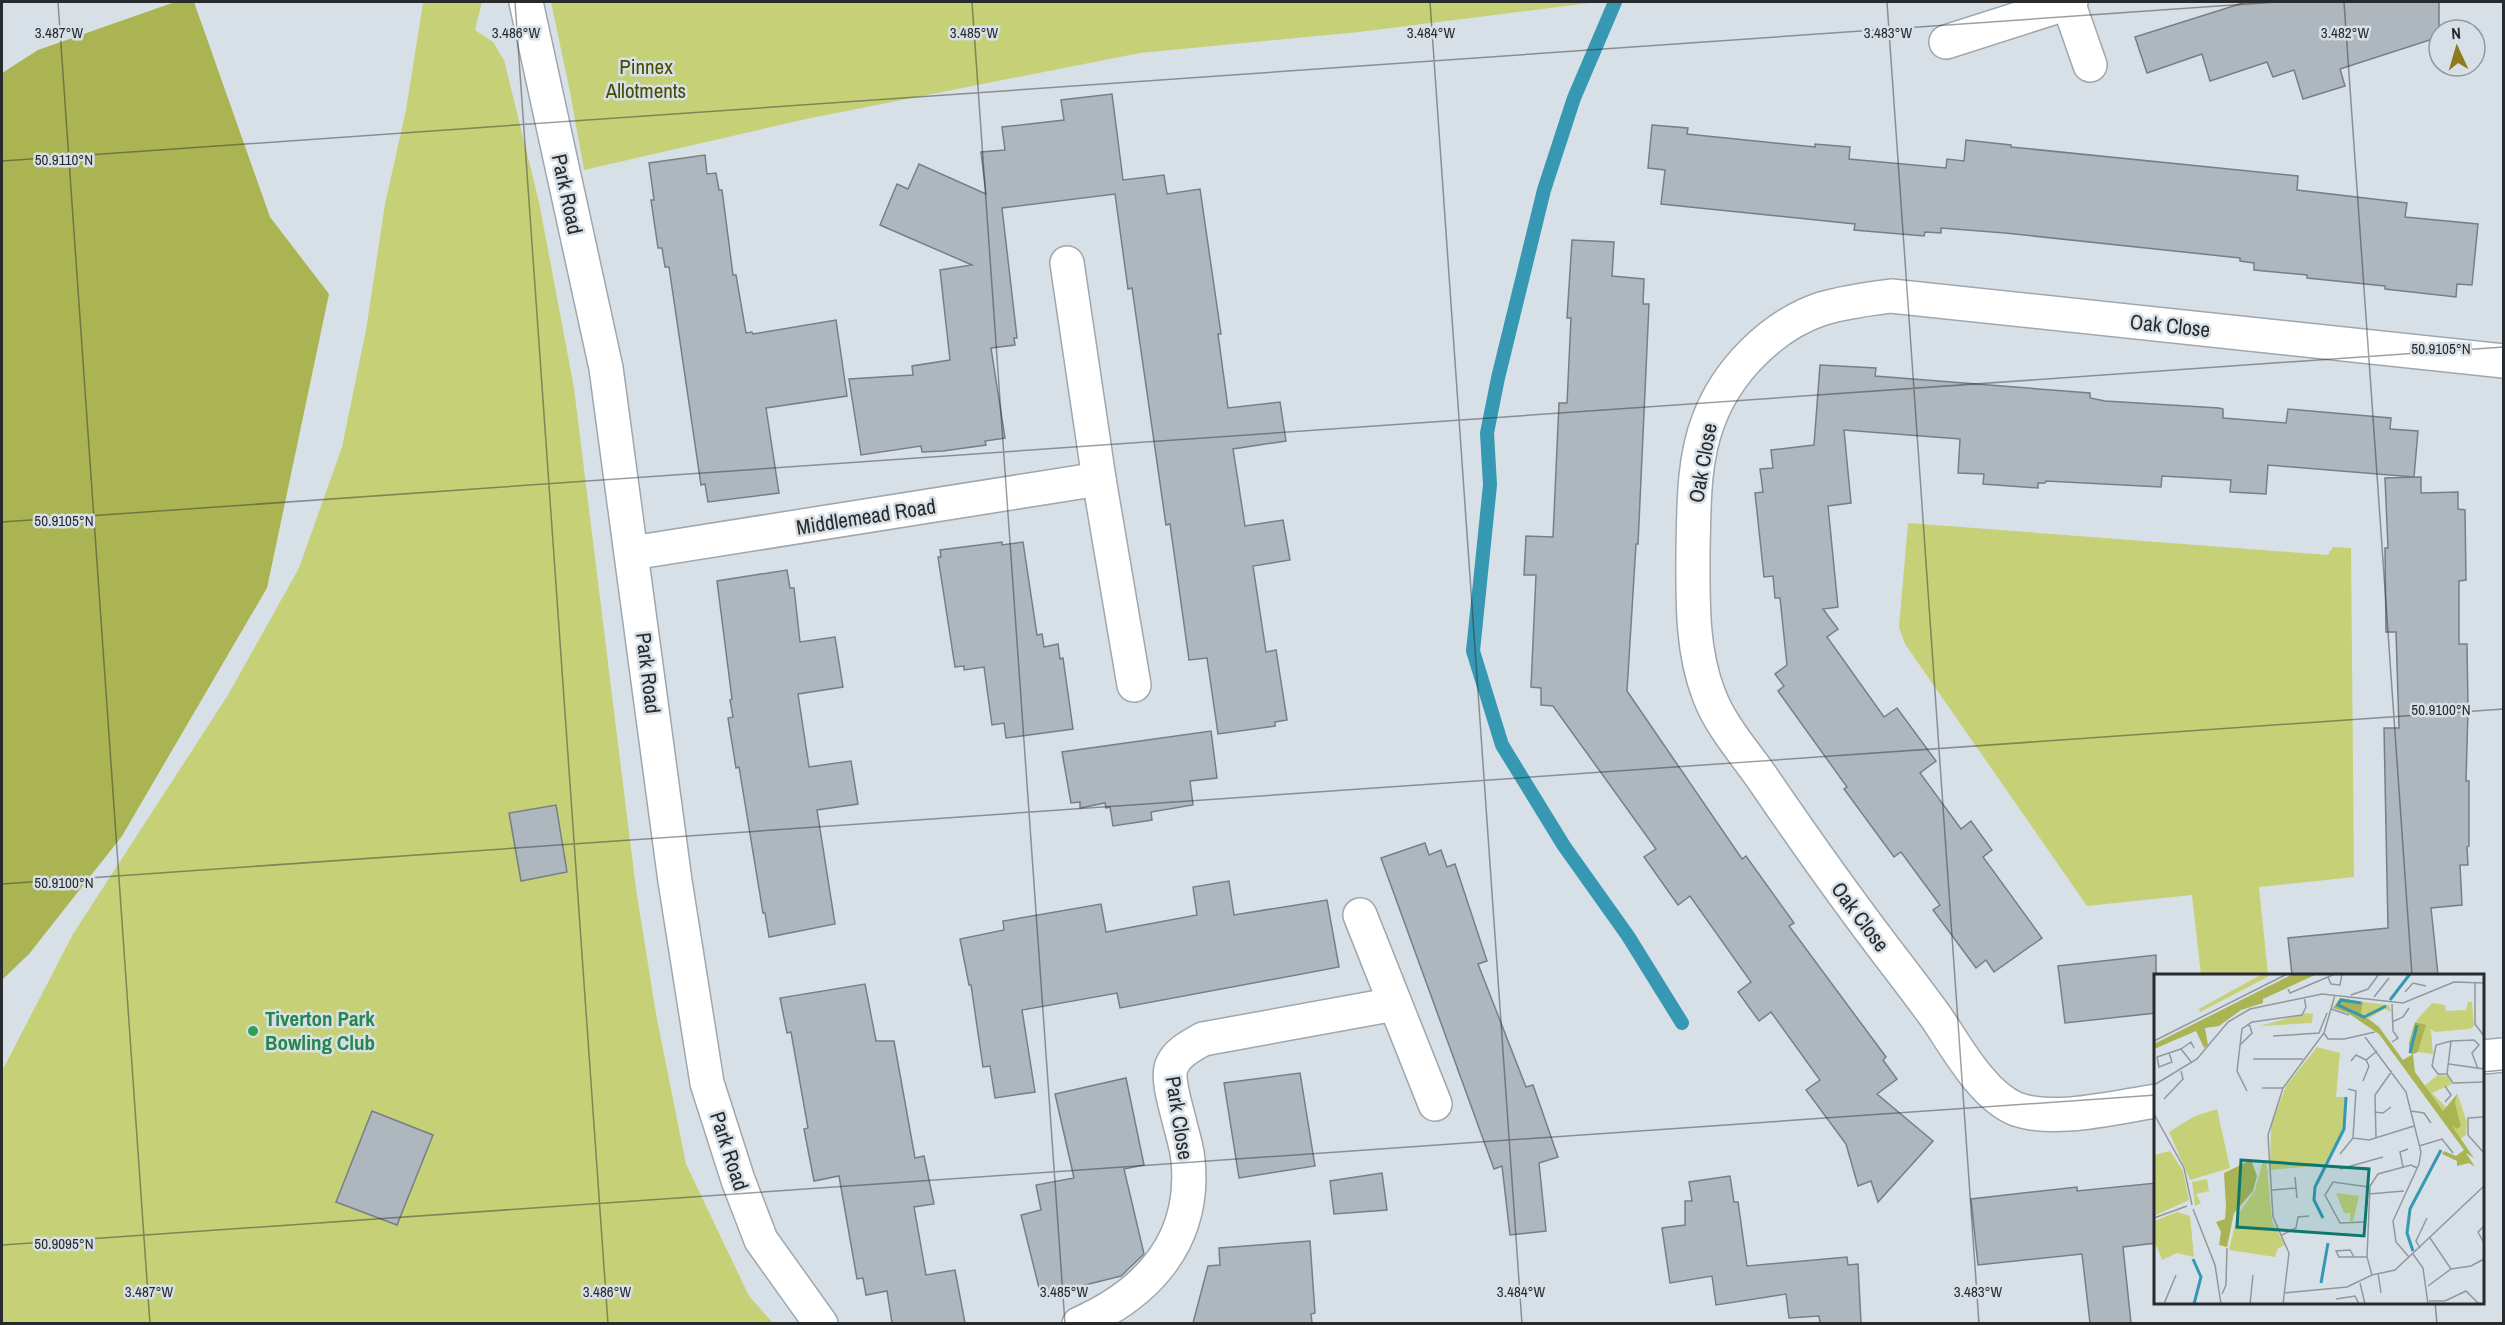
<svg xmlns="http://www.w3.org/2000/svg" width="2505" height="1325" viewBox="0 0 2505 1325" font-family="'Archivo Narrow',sans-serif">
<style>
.green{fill:#c6d076}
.forest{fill:#aab453}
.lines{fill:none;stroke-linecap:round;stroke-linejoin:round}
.stream{stroke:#3698b3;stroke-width:14}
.building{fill:#afb7be;stroke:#777f85;stroke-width:1.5}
.street-casing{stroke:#9fa7ae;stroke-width:36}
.street{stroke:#fff;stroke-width:33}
.ticks{fill:none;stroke:#272b2d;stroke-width:1.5;stroke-opacity:0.45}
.leisure-dot{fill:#2e9e5b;stroke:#d8e0e7;stroke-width:2}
.labels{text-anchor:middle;stroke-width:5;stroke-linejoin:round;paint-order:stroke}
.park-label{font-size:21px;fill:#474c00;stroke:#d8e0e7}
.street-label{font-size:21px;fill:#272b2d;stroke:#d8e0e7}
.leisure-label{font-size:21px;font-weight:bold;fill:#27864d;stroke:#d8e0e7;text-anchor:start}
.inset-river{fill:none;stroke:#3698b3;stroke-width:3}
.inset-road{fill:none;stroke:#91989d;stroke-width:1.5}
.view{fill:#0f766e;fill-opacity:0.15;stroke:#0f766e;stroke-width:3}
.inset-edge{fill:none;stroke:#272b2d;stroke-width:3}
.ticks-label{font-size:15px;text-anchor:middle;fill:#272b2d;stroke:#d8e0e7;stroke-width:5;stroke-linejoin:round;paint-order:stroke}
</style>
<rect width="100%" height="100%" fill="#d8e0e7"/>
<g class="green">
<path d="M 425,2 L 482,2 L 475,30 L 493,42 L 504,60 L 539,202 L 574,388 L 636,889 L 656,1014 L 686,1164 L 749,1296 L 773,1323 L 2,1324 L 2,1071 L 73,934 L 228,695 L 299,568 L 342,447 L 366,330 L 385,204 L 406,110 L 423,3 Z"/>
<path d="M 551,2 L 1598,2 L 1359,32 L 1140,53 L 806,119 L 584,170 L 570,92 Z"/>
<path d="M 1908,523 L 2328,555 L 2333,547 L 2351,548 L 2354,877 L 2259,887 L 2268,975 L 2201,975 L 2192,895 L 2087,906 L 1905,644 L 1899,627 Z"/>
</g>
<path class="forest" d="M 175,2 L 194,2 L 270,217 L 329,294 L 267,588 L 122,836 L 29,954 L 2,980 L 2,73 L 38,50 Z"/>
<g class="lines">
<path class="stream" d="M 1615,2 L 1574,98 L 1544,190 L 1498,378 L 1487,433 L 1490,485 L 1473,651 L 1502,745 L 1564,846 L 1628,936 L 1682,1023"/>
</g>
<g class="building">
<path d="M 2246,2 L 2439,2 L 2439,37 L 2340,69 L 2345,86 L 2303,99 L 2294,70 L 2273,77 L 2267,62 L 2210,81 L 2202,54 L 2147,73 L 2135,37 Z"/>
<path d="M 1112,94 L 1123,180 L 1164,175 L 1167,194 L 1200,189 L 1221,334 L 1218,334 L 1228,408 L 1280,402 L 1286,441 L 1233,449 L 1245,526 L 1283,520 L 1290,560 L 1253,566 L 1266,652 L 1276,650 L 1287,720 L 1275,722 L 1275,726 L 1218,734 L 1207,658 L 1189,660 L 1170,524 L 1166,525 L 1132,288 L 1128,289 L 1115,194 L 1002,208 L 1017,338 L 1014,338 L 1015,345 L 991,348 L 1005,438 L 985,441 L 986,445 L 943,451 L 922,452 L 921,446 L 861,455 L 849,379 L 913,375 L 912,366 L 950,360 L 940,270 L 972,265 L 880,225 L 897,184 L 908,189 L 919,164 L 986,194 L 981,152 L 1005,150 L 1002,127 L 1064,120 L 1061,100 Z"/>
<path d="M 1652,125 L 1688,128 L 1687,134 L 1815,147 L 1815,144 L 1850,147 L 1849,159 L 1946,168 L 1947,159 L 1964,161 L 1966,140 L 2011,145 L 2011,147 L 2298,176 L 2297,190 L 2407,203 L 2405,217 L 2478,224 L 2472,285 L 2457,284 L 2456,297 L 2385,289 L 2385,286 L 2307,278 L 2307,275 L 2254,270 L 2254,263 L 2240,261 L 2240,258 L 2005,233 L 1941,228 L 1941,233 L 1925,232 L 1924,236 L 1854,230 L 1855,224 L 1661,204 L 1665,170 L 1648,168 Z"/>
<path d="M 705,155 L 707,174 L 716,173 L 719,190 L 722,190 L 733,275 L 736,275 L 746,333 L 752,332 L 753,334 L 836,320 L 847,396 L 766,408 L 779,493 L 708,502 L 705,484 L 701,485 L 669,267 L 665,267 L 662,248 L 658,248 L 651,200 L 654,200 L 649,163 Z"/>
<path d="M 1572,240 L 1614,242 L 1612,276 L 1644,279 L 1643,304 L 1649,304 L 1638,544 L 1636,544 L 1627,691 L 1742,859 L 1746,856 L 1794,923 L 1789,926 L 1886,1057 L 1883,1060 L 1897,1079 L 1877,1094 L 1933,1141 L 1878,1202 L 1871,1181 L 1858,1186 L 1846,1144 L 1806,1090 L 1820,1080 L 1771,1012 L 1759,1021 L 1738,992 L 1751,982 L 1690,896 L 1678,905 L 1644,857 L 1656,849 L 1553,706 L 1541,705 L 1541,688 L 1531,687 L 1536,575 L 1524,575 L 1526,536 L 1553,537 L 1559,403 L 1567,403 L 1571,318 L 1567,318 Z"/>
<path d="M 1820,365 L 1876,368 L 1875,376 L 2090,393 L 2090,398 L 2105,401 L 2219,408 L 2223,409 L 2223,418 L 2286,423 L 2288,409 L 2391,418 L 2390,429 L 2418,431 L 2414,477 L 2268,465 L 2266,494 L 2230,492 L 2231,480 L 2162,476 L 2161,487 L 2046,481 L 2045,483 L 2038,483 L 2038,488 L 1983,484 L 1984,474 L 1958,473 L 1960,439 L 1844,430 L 1851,503 L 1828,506 L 1838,607 L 1823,609 L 1838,629 L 1827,637 L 1884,717 L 1897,708 L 1936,761 L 1920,773 L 1961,829 L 1971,821 L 1992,850 L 1983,857 L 2042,938 L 1994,972 L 1986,960 L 1976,968 L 1933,910 L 1940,905 L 1901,852 L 1894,857 L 1844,789 L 1847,787 L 1778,691 L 1784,686 L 1775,674 L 1787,665 L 1780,598 L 1775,598 L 1773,576 L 1764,577 L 1755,493 L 1763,492 L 1760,469 L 1773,468 L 1771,450 L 1814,445 Z"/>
<path d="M 2421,477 L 2421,493 L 2458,492 L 2458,509 L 2465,510 L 2466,580 L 2459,581 L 2459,644 L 2467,644 L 2468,710 L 2466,781 L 2469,781 L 2469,846 L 2467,847 L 2468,865 L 2460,865 L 2462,905 L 2431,908 L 2438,975 L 2292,975 L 2288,938 L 2388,928 L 2384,728 L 2399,728 L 2396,632 L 2386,632 L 2385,548 L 2388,548 L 2385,478 Z"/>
<path d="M 1002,542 L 1002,545 L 1023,542 L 1037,635 L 1042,634 L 1044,647 L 1058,644 L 1060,659 L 1063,658 L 1073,729 L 1006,738 L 1004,723 L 992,725 L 984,667 L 964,670 L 964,666 L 955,667 L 938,557 L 941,557 L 940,550 Z"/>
<path d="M 787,570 L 790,588 L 794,588 L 800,642 L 835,637 L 843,687 L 798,694 L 809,767 L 851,761 L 858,804 L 817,810 L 835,924 L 769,937 L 765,913 L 763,913 L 739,767 L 736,768 L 728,718 L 733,717 L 730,700 L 732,699 L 717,581 Z"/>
<path d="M 1211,731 L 1217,778 L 1190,781 L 1193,805 L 1151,812 L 1152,820 L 1113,826 L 1110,807 L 1106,808 L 1105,803 L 1080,808 L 1080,802 L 1071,803 L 1062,752 Z"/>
<path d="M 556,805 L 567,872 L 521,881 L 509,813 Z"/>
<path d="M 1425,843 L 1429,855 L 1441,850 L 1447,867 L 1455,864 L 1487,961 L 1478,964 L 1526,1087 L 1533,1085 L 1558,1157 L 1539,1163 L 1546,1231 L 1510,1235 L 1502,1166 L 1494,1169 L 1381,858 Z"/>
<path d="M 1229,881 L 1234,915 L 1327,900 L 1339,967 L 1120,1008 L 1117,993 L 1022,1010 L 1035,1092 L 995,1098 L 990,1066 L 983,1067 L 971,985 L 969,985 L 960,939 L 1004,930 L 1003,921 L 1101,904 L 1106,932 L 1197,915 L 1193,887 Z"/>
<path d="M 2156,955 L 2156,1013 L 2065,1023 L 2058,966 Z"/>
<path d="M 865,984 L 876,1041 L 894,1041 L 915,1158 L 924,1156 L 934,1204 L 914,1207 L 926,1275 L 955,1270 L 965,1323 L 892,1323 L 887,1291 L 866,1295 L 863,1278 L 857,1279 L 839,1176 L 814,1181 L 804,1129 L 808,1128 L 791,1032 L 787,1033 L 780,998 Z"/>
<path d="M 1300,1073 L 1315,1166 L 1239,1178 L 1224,1083 Z"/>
<path d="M 1126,1078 L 1144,1165 L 1124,1169 L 1144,1254 L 1121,1276 L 1041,1296 L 1021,1215 L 1041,1210 L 1036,1185 L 1074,1178 L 1055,1094 Z"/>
<path d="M 372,1111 L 433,1135 L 397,1225 L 336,1202 Z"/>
<path d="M 1382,1173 L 1387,1210 L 1334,1214 L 1330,1181 Z"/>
<path d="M 1730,1176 L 1734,1202 L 1738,1202 L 1747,1266 L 1847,1257 L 1848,1265 L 1858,1264 L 1861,1323 L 1820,1323 L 1819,1316 L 1789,1318 L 1786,1294 L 1716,1305 L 1712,1276 L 1670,1283 L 1662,1228 L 1685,1225 L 1685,1201 L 1692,1201 L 1689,1182 Z"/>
<path d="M 2156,1183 L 2156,1243 L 2123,1247 L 2131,1323 L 2090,1323 L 2082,1254 L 1978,1265 L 1971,1199 L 2077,1187 L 2077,1191 Z"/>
<path d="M 1310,1241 L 1315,1313 L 1311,1314 L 1312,1323 L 1193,1323 L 1208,1266 L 1220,1265 L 1219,1248 Z"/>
</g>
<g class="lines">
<g class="street-casing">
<g id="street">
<path d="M 526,2 L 606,368 L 675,881 L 707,1083 L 738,1180 L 761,1240 L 821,1324"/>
<path d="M 2068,2 L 2090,65"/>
<path d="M 1946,42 L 2071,2"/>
<path d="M 1067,263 L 1099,479 L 1134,685"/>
<path d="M 632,553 L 1099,479"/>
<path d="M 1360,915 L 1435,1104"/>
<path d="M 2482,1057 L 2504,1055"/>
<path d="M 2156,1101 C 2116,1107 2054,1123 2016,1109 C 1982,1095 1956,1046 1936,1017 C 1923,999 1910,982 1897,965 C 1850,904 1806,842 1763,779 C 1745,753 1720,725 1709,695 C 1691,649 1693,598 1693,550 C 1694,508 1693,461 1708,422 C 1726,372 1771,326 1821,309 C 1844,302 1867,299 1891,296 L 2504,361"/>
<path d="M 1079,1324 C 1148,1293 1196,1241 1188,1160 C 1187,1148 1183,1136 1180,1124 C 1177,1110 1166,1078 1172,1065 C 1178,1052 1191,1046 1203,1039 L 1395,1004"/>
</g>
</g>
<use href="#street" class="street"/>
</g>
<path class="ticks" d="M 58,2 L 150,1324M 515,2 L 608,1324M 972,2 L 1065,1324M 1430,2 L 1522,1324M 1887,2 L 1979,1324M 2344,2 L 2412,976M 2,161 L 2276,2M 2,522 L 2504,347M 2,884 L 2504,709M 2482,1072 L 2504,1070M 2,1245 L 2156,1095M 2435,1302 L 2437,1324"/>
<circle class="leisure-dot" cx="253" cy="1031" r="6"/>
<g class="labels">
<g class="park-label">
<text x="646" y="74">Pinnex<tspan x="646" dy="24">Allotments</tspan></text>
</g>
<g class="street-label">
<text transform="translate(567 194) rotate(78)" y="7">Park Road</text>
<text transform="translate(2170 326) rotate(6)" y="7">Oak Close</text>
<text transform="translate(1703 463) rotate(-80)" y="7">Oak Close</text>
<text transform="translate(866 517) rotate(-9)" y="7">Middlemead Road</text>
<text transform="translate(648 673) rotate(83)" y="7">Park Road</text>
<text transform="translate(1860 917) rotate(53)" y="7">Oak Close</text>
<text transform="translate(1179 1118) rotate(81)" y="7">Park Close</text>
<text transform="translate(729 1151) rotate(72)" y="7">Park Road</text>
</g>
<g class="leisure-label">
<text x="265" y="1026">Tiverton Park<tspan x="265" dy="24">Bowling Club</tspan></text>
</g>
</g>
<g transform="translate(2154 974)">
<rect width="330" height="330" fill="#d8e0e7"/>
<path d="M 108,0 L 119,0 L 46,38 L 45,35 ZM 209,28 L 235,31 L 237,38 L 231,35 L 215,44 L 207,39 ZM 314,28 L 318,28 L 320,53 L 315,55 L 281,58 L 262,47 L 278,29 L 291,31 L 292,37 L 311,36 L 311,39 ZM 152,39 L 159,40 L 158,49 L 106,52 ZM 272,51 L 277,57 L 279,80 L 264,78 ZM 163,73 L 186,79 L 182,123 L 191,123 L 190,155 L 170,191 L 116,196 L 117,151 L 132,112 ZM 284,101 L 294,102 L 298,110 L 278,119 L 293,134 L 289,137 L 270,112 ZM 304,121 L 313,149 L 312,161 L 306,165 L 298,152 L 307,152 L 301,128 ZM 63,135 L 76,194 L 36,206 L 15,158 L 41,142 ZM 16,177 L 29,197 L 35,226 L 0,242 L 0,181 ZM 109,187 L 113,191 L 118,247 L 131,271 L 124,274 L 121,283 L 75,276 L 83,242 L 101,216 ZM 53,205 L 55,217 L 42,220 L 47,229 L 41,232 L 38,208 ZM 182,219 L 205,222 L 199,247 L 196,247 L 196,239 L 190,239 ZM 23,238 L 36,242 L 40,283 L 23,279 L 8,286 L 0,266 L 0,247 Z" fill="#c6d076"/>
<path d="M 139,0 L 163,0 L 109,25 L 109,29 L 87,36 L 65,52 L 51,54 L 54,71 L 50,74 L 42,57 L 0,75 L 0,70 ZM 186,24 L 209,28 L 207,39 L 225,53 L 249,86 L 259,80 L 255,79 L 255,69 L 261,48 L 272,51 L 264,78 L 259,80 L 261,98 L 289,137 L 304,119 L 301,128 L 307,152 L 303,155 L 298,152 L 320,184 L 312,179 L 321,193 L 315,189 L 303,192 L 303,187 L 288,180 L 290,177 L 302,182 L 310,176 L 225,60 L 194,39 L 179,34 ZM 97,186 L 103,202 L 99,217 L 80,239 L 73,273 L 65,271 L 67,258 L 62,248 L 71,245 L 72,232 L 70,199 Z" fill="#aab453"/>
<path class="inset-river" d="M 236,26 L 256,0M 207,29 L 187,26 L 184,31 L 210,43 L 232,32M 256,79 L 263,51M 169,244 L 160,226 L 161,213 L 190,155 L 192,123M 259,277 L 253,259 L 256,235 L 287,176M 39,285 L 47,303 L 40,330M 167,309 L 174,269"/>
<path class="inset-road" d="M 174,3 L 177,10 L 186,11 L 188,0M 321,8 L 321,50 L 330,62M 134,15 L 136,19 L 181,0M 251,18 L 259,9 L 272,12M 197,21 L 214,15 L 225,0M 220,23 L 235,4M 238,30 L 239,57 L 244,64 L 238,68M 177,35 L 195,41M 238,48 L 249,43 L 255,34M 170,59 L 174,65 L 190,65 L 221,58M 119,62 L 165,59 L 173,39M 211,63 L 252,118 L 267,178 L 265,190 L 239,247 L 242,268 L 255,283M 0,67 L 133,0M 297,67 L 293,100 L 284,100 L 278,92 L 282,71 ZM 297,67 L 320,66 L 325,71 L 318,79 L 324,95M 85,72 L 98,59 L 95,49M 27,75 L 37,68 L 40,74M 15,79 L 18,88 L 5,93 L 3,83 L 27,75 L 38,89M 99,85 L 149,85M 197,87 L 202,81 L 212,86 L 223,77M 295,90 L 330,95M 293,100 L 299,109 L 330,108M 209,107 L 215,92 L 212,86M 0,111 L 43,85 L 74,48 L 96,35 L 168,20 L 249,29 L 300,8 L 330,9M 108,114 L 129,114M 194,115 L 202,117 L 199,164M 93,117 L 83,97 L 88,55 L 98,48 L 148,41 L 152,33 L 150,23M 10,125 L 29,105 L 27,97M 291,128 L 297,121 L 291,112M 257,137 L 270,139 L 277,149M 220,138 L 229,139 L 237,133M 0,140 L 30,194 L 38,231M 330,143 L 314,144 L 314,161 L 330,179M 199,164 L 215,166 L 260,152M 222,164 L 221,121 L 238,97M 265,172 L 288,165 L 299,179M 186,180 L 199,164M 249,193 L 246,178 L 254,175M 186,195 L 229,183M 141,203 L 143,224M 118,216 L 142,214M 215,220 L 250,217M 39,235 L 61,291 L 67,330M 0,244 L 33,232M 212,248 L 186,249 L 171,221 L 179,208 L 215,213M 330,252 L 324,258 L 330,269M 128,261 L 142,254 L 144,243 L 155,242M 276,264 L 297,295M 266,274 L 262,267 L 273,244M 259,280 L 269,294 L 274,330M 200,283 L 196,276 L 182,277 L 185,283 L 213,283M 224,299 L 227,319M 218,301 L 213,283 L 216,212 L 224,200 L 257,191 L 263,194M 206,309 L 211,330M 274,312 L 297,295 L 317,292 L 330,285M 130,319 L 193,313 L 218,301 L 241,296 L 330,212M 68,320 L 72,311 L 73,274M 182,325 L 201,322 L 205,330M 275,327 L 291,327 L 312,317 L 325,330M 10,330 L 22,301M 96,330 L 99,301M 129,330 L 135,279 L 119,243 L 114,161 L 129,114 L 170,59 L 181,21"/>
<path class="view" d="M 87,186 L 215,195 L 210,262 L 83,253 Z"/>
<rect width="330" height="330" class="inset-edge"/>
</g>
<g class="ticks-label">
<text x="59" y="38">3.487°W</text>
<text x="516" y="38">3.486°W</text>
<text x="974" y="38">3.485°W</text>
<text x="1431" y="38">3.484°W</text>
<text x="1888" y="38">3.483°W</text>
<text x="2345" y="38">3.482°W</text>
<text x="64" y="165">50.9110°N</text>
<text x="2441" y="354">50.9105°N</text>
<text x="64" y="526">50.9105°N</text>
<text x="2441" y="715">50.9100°N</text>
<text x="64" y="888">50.9100°N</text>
<text x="64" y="1249">50.9095°N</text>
<text x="149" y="1297">3.487°W</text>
<text x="607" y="1297">3.486°W</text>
<text x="1064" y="1297">3.485°W</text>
<text x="1521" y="1297">3.484°W</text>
<text x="1978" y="1297">3.483°W</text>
</g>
<rect width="2505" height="1325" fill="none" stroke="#272b2d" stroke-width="6"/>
<g transform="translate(2457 48) rotate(356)"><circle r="28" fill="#d8e0e7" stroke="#91989d" stroke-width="1.5"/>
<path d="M0-4.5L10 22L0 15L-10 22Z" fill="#8e7b21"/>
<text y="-9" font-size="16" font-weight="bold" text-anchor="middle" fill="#272b2d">N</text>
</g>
</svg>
